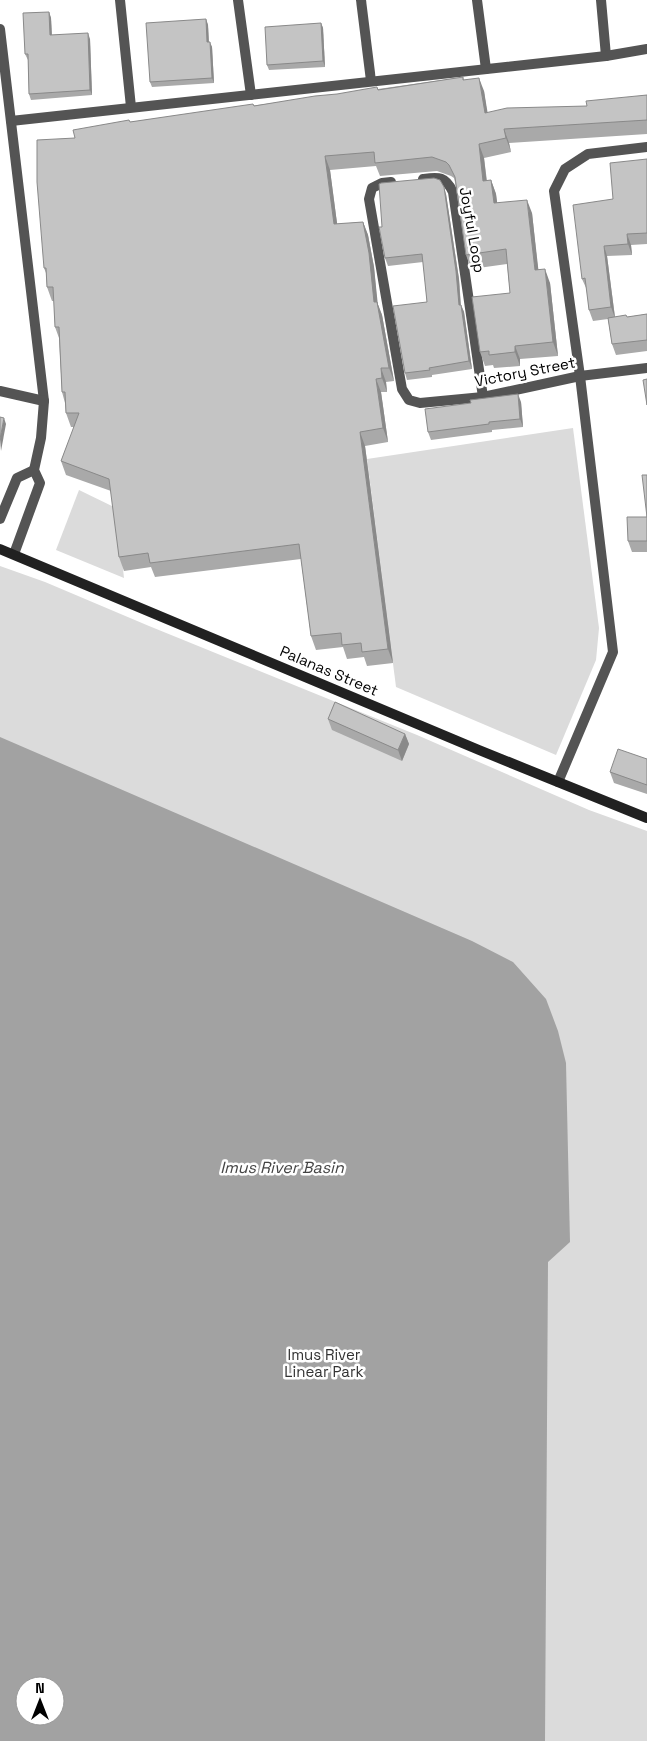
<svg xmlns="http://www.w3.org/2000/svg" width="647" height="1741" viewBox="0 0 647 1741" font-family="'Space Grotesk',sans-serif">
<style>
.green{fill:#dbdbdb;fill-rule:evenodd}
.water{fill:#a2a2a2;fill-rule:evenodd}
.lines{fill:none;stroke-linecap:round;stroke-linejoin:round}
.street{stroke:#545454;stroke-width:10}
.secondary{stroke:#212121;stroke-width:10}
.wall{fill:#a9a9a9}
.shaded-wall{fill:#898989}
.building{fill:#c4c4c4;stroke:#898989}
.labels{text-anchor:middle;stroke-width:5;stroke-linejoin:round;paint-order:stroke}
.street-label{font-size:15px;fill:#000;stroke:#fff}
.park-label{font-size:15px;fill:#323232;stroke:#fff}
.water-label{font-size:16px;font-style:italic;fill:#434343;stroke:#fff}
</style>
<rect width="100%" height="100%" fill="#fff"/>
<g class="green">
<path d="M 573,428 L 599,628 L 596,660 L 556,755 L 396,687 L 367,459 Z"/>
<path d="M 79,490 L 116,508 L 124,578 L 56,550 Z"/>
<path d="M 0,566 L 45,582 L 149,626 L 417,735 L 589,810 L 647,831 L 647,1741 L 0,1741 ZM 25,1686 L 55,1686 L 55,1716 L 25,1716 Z"/>
</g>
<path class="water" d="M 0,737 L 472,941 L 513,962 L 546,999 L 558,1031 L 566,1063 L 570,1242 L 548,1262 L 545,1741 L 0,1741 ZM 25,1686 L 55,1686 L 55,1716 L 25,1716 Z"/>
<g class="lines">
<g class="street">
<path d="M 120,0 L 131,107"/>
<path d="M 238,0 L 251,95"/>
<path d="M 361,0 L 371,81"/>
<path d="M 477,0 L 486,69"/>
<path d="M 601,0 L 606,56"/>
<path d="M 0,29 L 44,401 L 41,438 L 34,470 L 40,483 L 14,554"/>
<path d="M 11,121 L 606,56 L 647,49"/>
<path d="M 423,179 C 439,177 445,176 453,192 L 483,397"/>
<path d="M 391,182 L 382,183 L 372,188 L 369,199 L 402,389 L 409,400 L 420,403 L 483,397 L 580,376 L 647,368"/>
<path d="M 0,391 L 44,401"/>
<path d="M 0,519 L 17,478 L 34,470"/>
<path d="M 558,782 L 613,652 L 580,376 L 554,191 L 565,169 L 588,154 L 647,147"/>
</g>
<path class="secondary" d="M 0,549 L 479,750 L 647,818"/>
</g>
<g class="wall">
<path d="M 49,12 L 51,18 L 52,35 L 90,39 L 92,95 L 31,100 L 29,94 L 28,60 L 25,54 Z"/>
<path d="M 206,19 L 208,25 L 209,42 L 212,47 L 214,83 L 152,87 L 150,82 Z"/>
<path d="M 321,23 L 323,28 L 325,67 L 269,70 L 267,65 Z"/>
<path d="M 463,77 L 464,80 L 484,91 L 487,113 L 587,106 L 647,95 L 647,134 L 509,143 L 511,152 L 484,158 L 487,181 L 491,180 L 496,194 L 497,203 L 532,213 L 538,270 L 550,283 L 558,356 L 520,359 L 520,366 L 494,368 L 493,365 L 485,366 L 480,352 L 510,293 L 507,264 L 471,269 L 466,255 L 455,182 L 454,178 L 451,176 L 437,171 L 380,176 L 376,166 L 330,170 L 337,224 L 363,222 L 368,235 L 374,267 L 377,302 L 382,315 L 394,381 L 386,382 L 387,392 L 381,392 L 388,442 L 365,446 L 393,663 L 367,666 L 364,657 L 347,659 L 343,647 L 316,650 L 311,636 L 301,559 L 155,577 L 151,567 L 124,571 L 119,557 L 111,491 L 66,475 L 61,461 L 74,427 L 71,427 L 66,413 L 65,403 L 62,392 L 59,338 L 55,327 L 54,301 L 52,301 L 47,287 L 46,273 L 44,268 L 75,138 L 130,122 L 378,89 Z"/>
<path d="M 647,159 L 647,244 L 631,245 L 632,255 L 607,256 L 615,317 L 627,317 L 647,314 L 647,351 L 616,355 L 612,344 L 608,319 L 593,321 L 589,310 L 587,290 L 582,279 L 613,199 Z"/>
<path d="M 446,194 L 459,279 L 461,305 L 464,312 L 472,369 L 432,375 L 432,377 L 407,380 L 405,373 L 427,302 L 423,262 L 388,266 L 385,258 L 382,227 Z"/>
<path d="M 521,402 L 523,427 L 492,430 L 492,432 L 431,440 L 428,432 Z"/>
<path d="M 647,475 L 647,552 L 632,552 L 628,541 L 647,517 Z"/>
<path d="M 328,719 L 405,734 L 409,744 L 402,761 L 332,730 Z"/>
<path d="M 647,759 L 647,794 L 614,783 L 610,772 Z"/>
</g>
<g class="shaded-wall">
<path d="M 49,12 L 51,18 L 52,41 L 50,35 Z"/>
<path d="M 206,19 L 208,25 L 209,47 L 207,42 Z"/>
<path d="M 321,23 L 323,28 L 325,67 L 323,61 Z"/>
<path d="M 88,33 L 90,39 L 92,95 L 90,90 Z"/>
<path d="M 210,42 L 212,47 L 214,83 L 212,78 Z"/>
<path d="M 479,78 L 484,91 L 490,127 L 485,113 Z"/>
<path d="M 504,129 L 509,143 L 511,152 L 506,138 Z"/>
<path d="M 479,144 L 484,158 L 488,195 L 483,181 Z"/>
<path d="M 325,156 L 330,170 L 339,238 L 334,224 Z"/>
<path d="M 491,180 L 496,194 L 499,217 L 494,203 Z"/>
<path d="M 444,187 L 446,194 L 459,279 L 461,313 L 459,305 Z"/>
<path d="M 527,200 L 532,213 L 540,284 L 535,270 Z"/>
<path d="M 363,222 L 368,235 L 374,267 L 379,316 L 374,302 Z"/>
<path d="M 627,234 L 631,245 L 632,255 L 628,244 Z"/>
<path d="M 604,246 L 607,256 L 615,318 L 611,307 Z"/>
<path d="M 545,269 L 550,283 L 558,356 L 553,342 Z"/>
<path d="M 377,302 L 382,315 L 394,381 L 389,368 Z"/>
<path d="M 461,305 L 464,312 L 472,369 L 469,361 Z"/>
<path d="M 515,346 L 520,359 L 520,366 L 515,352 Z"/>
<path d="M 381,368 L 386,382 L 387,392 L 382,378 Z"/>
<path d="M 376,379 L 381,392 L 388,442 L 383,428 Z"/>
<path d="M 518,394 L 521,402 L 523,427 L 520,419 Z"/>
<path d="M 4,418 L 6,424 L 1,451 L 0,439 Z"/>
<path d="M 360,432 L 365,446 L 393,663 L 388,649 Z"/>
<path d="M 405,734 L 409,744 L 402,761 L 398,750 Z"/>
</g>
<g class="building">
<path d="M 49,12 L 50,35 L 88,33 L 90,90 L 29,94 L 28,54 L 25,54 L 23,13 Z"/>
<path d="M 206,19 L 207,42 L 210,42 L 212,78 L 150,82 L 146,23 Z"/>
<path d="M 321,23 L 323,61 L 267,65 L 265,27 Z"/>
<path d="M 463,77 L 463,80 L 479,78 L 485,113 L 507,108 L 587,106 L 586,101 L 647,95 L 647,120 L 504,129 L 506,138 L 479,144 L 483,181 L 491,180 L 494,203 L 527,200 L 535,270 L 545,269 L 553,342 L 515,346 L 515,352 L 489,355 L 489,351 L 480,352 L 472,297 L 510,293 L 506,249 L 466,255 L 455,177 L 449,165 L 446,162 L 432,157 L 375,163 L 374,152 L 325,156 L 334,224 L 363,222 L 369,253 L 374,302 L 377,302 L 389,368 L 381,368 L 382,378 L 376,379 L 383,428 L 360,432 L 388,649 L 362,652 L 361,643 L 342,645 L 341,633 L 311,636 L 299,544 L 150,563 L 148,553 L 119,557 L 109,479 L 61,461 L 79,413 L 66,413 L 65,392 L 62,392 L 59,327 L 55,327 L 53,287 L 47,287 L 46,268 L 44,268 L 37,182 L 37,140 L 75,138 L 73,130 L 129,120 L 130,122 L 253,104 L 254,106 L 315,96 L 337,94 L 377,87 L 378,90 Z"/>
<path d="M 647,159 L 647,233 L 627,234 L 628,244 L 604,246 L 611,307 L 589,310 L 585,278 L 582,279 L 573,205 L 613,199 L 610,163 Z"/>
<path d="M 434,178 L 440,180 L 444,187 L 456,271 L 459,305 L 461,305 L 469,361 L 429,368 L 430,370 L 405,373 L 393,306 L 427,302 L 422,254 L 385,258 L 379,227 L 382,227 L 379,184 L 381,183 Z"/>
<path d="M 647,314 L 647,340 L 612,344 L 608,318 L 626,315 L 627,317 Z"/>
<path d="M 647,379 L 647,405 L 643,380 Z"/>
<path d="M 518,394 L 520,419 L 489,422 L 489,424 L 428,432 L 425,409 L 471,403 L 470,400 Z"/>
<path d="M 0,417 L 4,418 L 0,439 Z"/>
<path d="M 642,475 L 647,475 L 647,541 L 628,541 L 627,517 L 647,517 Z"/>
<path d="M 335,702 L 405,734 L 398,750 L 328,719 Z"/>
<path d="M 618,749 L 647,759 L 647,785 L 610,772 Z"/>
</g>
<g class="labels">
<g class="street-label">
<text transform="translate(472 230) rotate(80)" y="5">Joyful Loop</text>
<text transform="translate(525 372) rotate(-11)" y="5">Victory Street</text>
<text transform="translate(329 671) rotate(23)" y="5">Palanas Street</text>
</g>
<g class="park-label">
<text x="324" y="1360">Imus River<tspan x="324" dy="17">Linear Park</tspan></text>
</g>
<g class="water-label">
<text x="282" y="1173">Imus River Basin</text>
</g>
</g>
<g transform="translate(40 1701)"><circle r="24" fill="#ffffff" stroke="#999999"/>
<path d="M0-4L9 19L0 12L-9 19Z" fill="#000000"/>
<text y="-8" font-size="14" font-weight="bold" text-anchor="middle" fill="#000000">N</text>
</g>
</svg>
